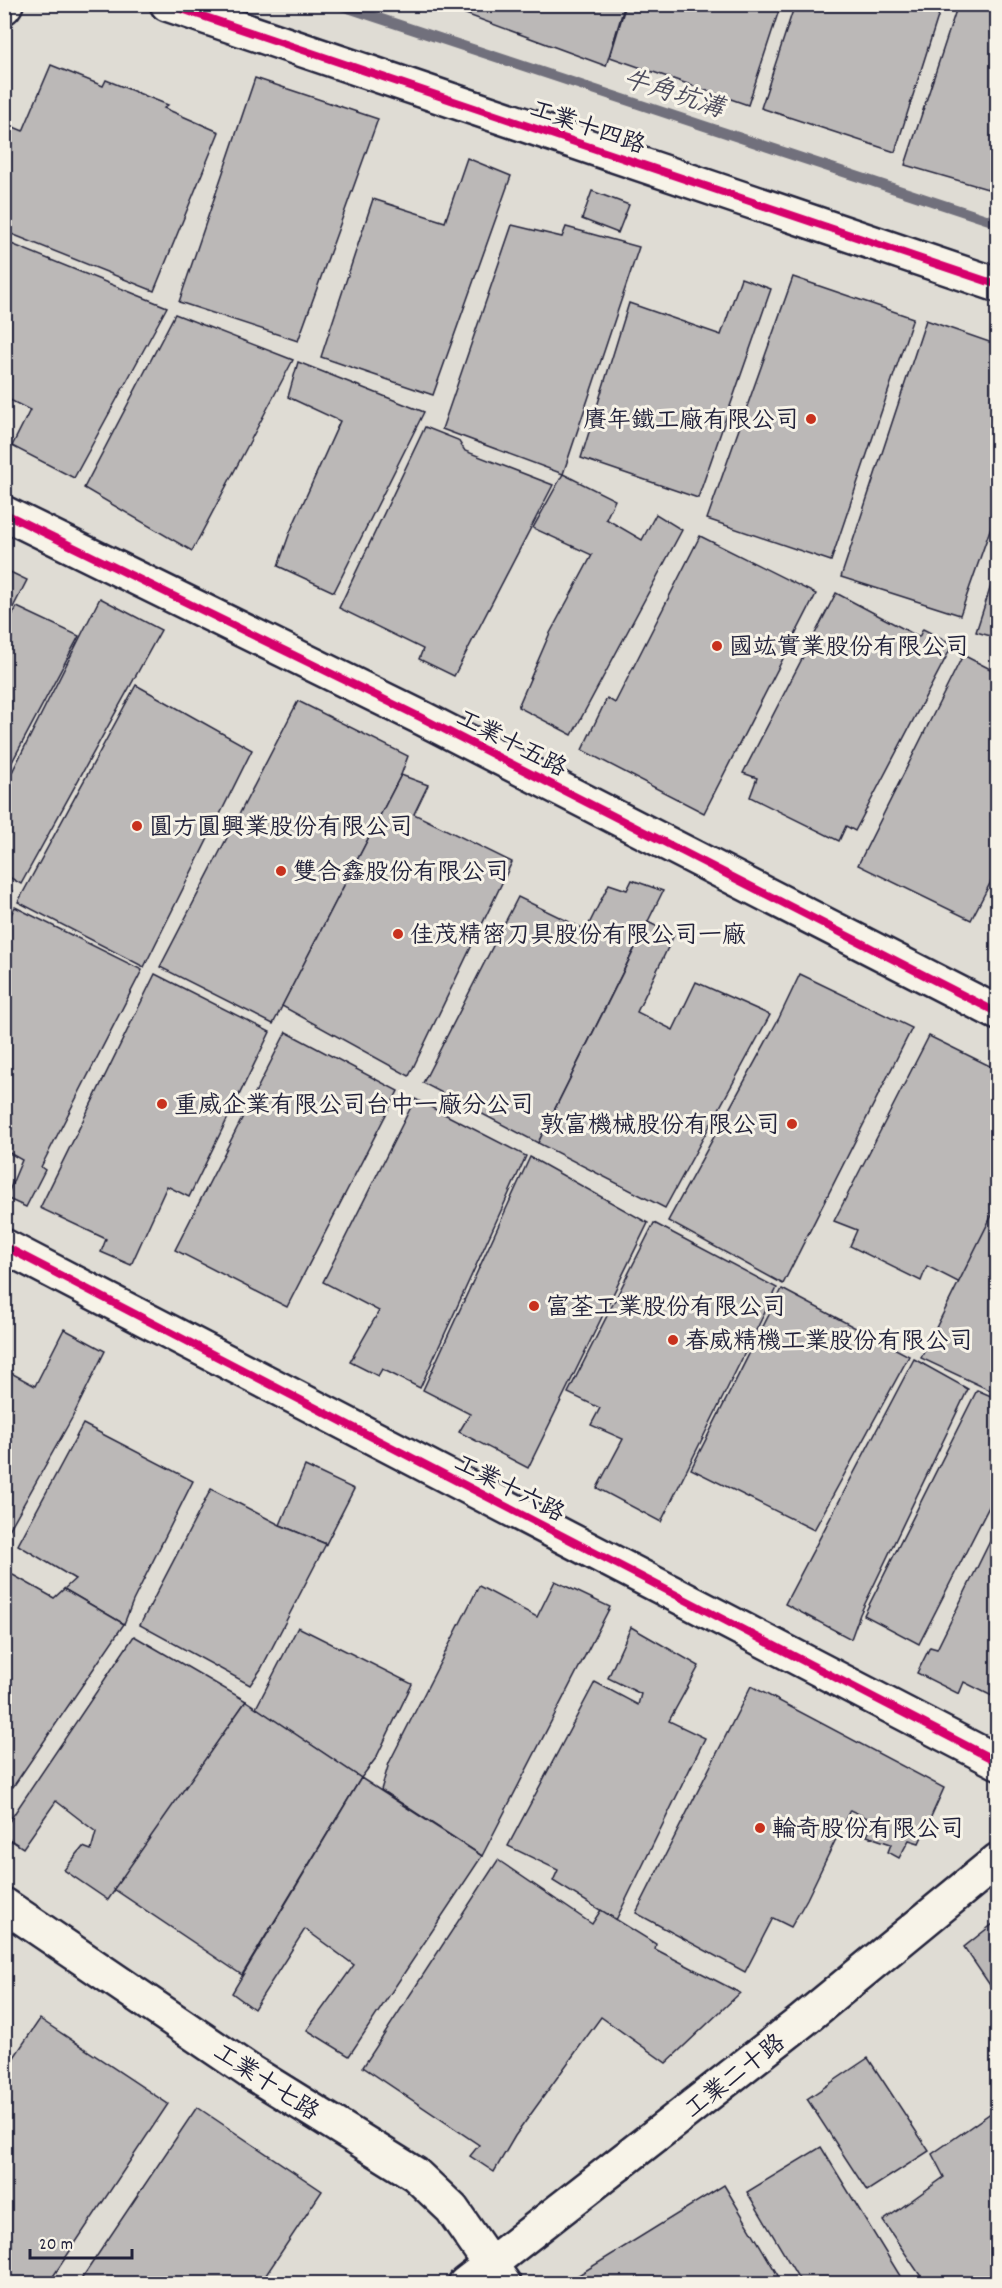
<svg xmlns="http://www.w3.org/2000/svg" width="1002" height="2288" viewBox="0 0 1002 2288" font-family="Dekko,'LXGW WenKai TC',sans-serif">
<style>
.built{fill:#dfdcd4}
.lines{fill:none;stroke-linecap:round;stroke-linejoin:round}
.stream{stroke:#716f7b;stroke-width:10}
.building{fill:#bbb8b7;stroke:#22223b;stroke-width:1.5}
.street-casing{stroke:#22223b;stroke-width:38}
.street{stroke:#f7f3e8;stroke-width:33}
.cycleway-casing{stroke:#f7f3e8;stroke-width:11}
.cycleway{stroke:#d6006c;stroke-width:8}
.poi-dot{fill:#c8321e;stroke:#f7f3e8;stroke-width:2}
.labels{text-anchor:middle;stroke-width:6;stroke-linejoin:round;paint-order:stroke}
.street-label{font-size:24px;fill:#22223b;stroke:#f7f3e8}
.poi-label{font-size:24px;fill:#22223b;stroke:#f7f3e8;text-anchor:start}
.water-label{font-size:26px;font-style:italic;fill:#504f60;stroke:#f7f3e8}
</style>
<rect width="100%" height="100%" fill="#eeebe1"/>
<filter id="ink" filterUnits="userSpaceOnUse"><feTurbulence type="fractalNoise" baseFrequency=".0167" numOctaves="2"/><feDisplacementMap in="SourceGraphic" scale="12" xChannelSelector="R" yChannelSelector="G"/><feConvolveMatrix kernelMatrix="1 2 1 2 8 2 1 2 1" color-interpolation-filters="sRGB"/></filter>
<g filter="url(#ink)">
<rect class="built" x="5" y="5" width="992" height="2278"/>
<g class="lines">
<path class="stream" d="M 336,4 L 998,223"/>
</g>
<g class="building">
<path d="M 466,4 L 625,4 L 606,66 L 463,13 Z"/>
<path d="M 626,4 L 781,4 L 748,105 L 610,57 Z"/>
<path d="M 795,4 L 942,4 L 895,152 L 761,108 Z"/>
<path d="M 958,4 L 998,4 L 998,192 L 905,165 Z"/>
<path d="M 51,65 L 103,86 L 106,80 L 168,105 L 164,108 L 219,132 L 154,291 L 4,231 L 4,123 L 23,131 Z"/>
<path d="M 255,78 L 378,119 L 298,341 L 179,302 Z"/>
<path d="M 467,158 L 511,176 L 433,395 L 321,357 L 373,199 L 445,222 Z"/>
<path d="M 592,191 L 629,205 L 618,233 L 582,219 Z"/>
<path d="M 512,225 L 562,237 L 566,227 L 639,247 L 563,474 L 442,429 Z"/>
<path d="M 4,241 L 167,307 L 74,478 L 12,446 L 30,410 L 4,397 Z"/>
<path d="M 793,277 L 913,318 L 831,561 L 707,519 Z"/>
<path d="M 741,278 L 771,289 L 698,498 L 581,458 L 629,303 L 721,335 Z"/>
<path d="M 175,314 L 293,360 L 192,551 L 84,488 Z"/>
<path d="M 926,320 L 998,345 L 998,507 L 960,615 L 841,577 Z"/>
<path d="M 298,362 L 424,412 L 334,592 L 278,566 L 290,532 L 340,421 L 288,397 Z"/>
<path d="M 425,427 L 458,440 L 465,451 L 553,485 L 454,676 L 419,659 L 423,649 L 339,608 Z"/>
<path d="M 563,474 L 615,500 L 606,519 L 642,540 L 656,514 L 682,530 L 572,735 L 518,707 L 549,635 L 592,555 L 533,528 Z"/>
<path d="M 700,536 L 816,594 L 704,813 L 582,750 L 607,698 L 615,703 Z"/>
<path d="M 998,564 L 998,638 L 976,632 Z"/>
<path d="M 4,569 L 27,580 L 4,625 Z"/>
<path d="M 836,593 L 919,637 L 923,629 L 953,644 L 855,831 L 846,826 L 839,841 L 750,797 L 757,778 L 743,773 Z"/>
<path d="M 100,598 L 161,630 L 21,884 L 4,874 L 4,788 Z"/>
<path d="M 17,607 L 79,636 L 4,777 L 4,629 Z"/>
<path d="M 963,655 L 998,673 L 998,868 L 971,920 L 858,865 Z"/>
<path d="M 136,685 L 252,750 L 144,967 L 18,902 Z"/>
<path d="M 298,701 L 408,756 L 401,775 L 273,1024 L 160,967 Z"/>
<path d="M 401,775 L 428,785 L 414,814 L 512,862 L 409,1076 L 282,1006 Z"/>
<path d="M 632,880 L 663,891 L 538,1143 L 423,1083 L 518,897 L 586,930 L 609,884 L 627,890 Z"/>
<path d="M 4,887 L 12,891 L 4,905 Z"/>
<path d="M 15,907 L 142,970 L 41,1167 L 45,1170 L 26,1207 L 6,1198 L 22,1160 L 4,1150 L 4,928 Z"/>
<path d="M 648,922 L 674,935 L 637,1012 L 673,1030 L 696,982 L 770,1015 L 665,1208 L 538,1143 Z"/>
<path d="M 155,974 L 270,1032 L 189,1197 L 167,1186 L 131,1265 L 101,1252 L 106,1239 L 40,1208 Z"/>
<path d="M 800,974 L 912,1028 L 783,1284 L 668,1221 L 779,1018 Z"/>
<path d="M 286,1032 L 398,1091 L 287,1307 L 175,1250 Z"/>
<path d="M 929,1036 L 998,1070 L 998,1203 L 960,1283 L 927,1266 L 921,1281 L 850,1246 L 857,1230 L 834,1221 Z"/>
<path d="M 415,1099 L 526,1156 L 420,1388 L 382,1369 L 378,1376 L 350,1362 L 379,1311 L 323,1282 Z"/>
<path d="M 530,1157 L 648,1223 L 528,1468 L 459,1432 L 470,1414 L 423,1390 Z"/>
<path d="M 998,1203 L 998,1394 L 921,1358 Z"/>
<path d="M 654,1223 L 777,1288 L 661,1522 L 597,1488 L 623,1439 L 591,1425 L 600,1408 L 568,1393 Z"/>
<path d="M 782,1289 L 909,1356 L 814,1530 L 691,1469 Z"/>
<path d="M 64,1329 L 105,1351 L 72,1418 L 4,1539 L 4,1369 L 35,1386 Z"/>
<path d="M 914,1359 L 968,1389 L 860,1614 L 851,1639 L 785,1604 Z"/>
<path d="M 977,1390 L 998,1399 L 998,1489 L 919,1644 L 864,1615 Z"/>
<path d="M 83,1424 L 193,1481 L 133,1601 L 124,1624 L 64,1589 L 75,1579 L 18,1545 Z"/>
<path d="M 305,1466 L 354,1489 L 326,1544 L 280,1525 Z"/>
<path d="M 211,1489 L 280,1525 L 326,1544 L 261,1669 L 250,1685 L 140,1625 Z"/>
<path d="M 998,1525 L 998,1699 L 964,1682 L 959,1694 L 917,1673 L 930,1647 L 937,1649 Z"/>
<path d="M 4,1570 L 54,1598 L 64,1589 L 124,1624 L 13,1787 L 4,1781 Z"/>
<path d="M 555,1581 L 610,1607 L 482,1856 L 381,1790 L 389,1763 L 479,1586 L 537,1617 Z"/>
<path d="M 298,1627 L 412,1684 L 376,1758 L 361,1778 L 256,1708 Z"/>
<path d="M 631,1627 L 699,1666 L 669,1721 L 705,1738 L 616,1920 L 553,1881 L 558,1870 L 508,1846 L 595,1682 L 638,1705 L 641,1694 L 608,1678 Z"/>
<path d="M 134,1636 L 246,1701 L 108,1900 L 64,1870 L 83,1847 L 91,1850 L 96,1832 L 56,1801 L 23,1848 L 4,1836 L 4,1829 Z"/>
<path d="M 751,1686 L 944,1788 L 919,1843 L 909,1840 L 899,1858 L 888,1852 L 891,1844 L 867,1836 L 874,1821 L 850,1810 L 807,1899 L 791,1927 L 773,1918 L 745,1972 L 636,1913 Z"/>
<path d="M 246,1701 L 361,1778 L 242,1975 L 114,1889 Z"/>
<path d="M 361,1778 L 482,1856 L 349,2056 L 307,2030 L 354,1965 L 305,1929 L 254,2009 L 232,1993 Z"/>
<path d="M 498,1860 L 592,1924 L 601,1910 L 656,1944 L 655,1949 L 740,1993 L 666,2063 L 601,2017 L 515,2136 L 494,2172 L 470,2156 L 479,2145 L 363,2067 Z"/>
<path d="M 998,1920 L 998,1997 L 964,1947 Z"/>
<path d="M 40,2019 L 168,2104 L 48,2284 L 4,2284 L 4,2072 Z"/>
<path d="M 868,2058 L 929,2151 L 867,2191 L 807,2099 Z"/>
<path d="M 197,2107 L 322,2191 L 260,2284 L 78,2284 Z"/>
<path d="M 998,2108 L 998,2284 L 926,2284 L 883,2221 L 944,2177 L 932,2154 Z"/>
<path d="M 821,2147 L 905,2284 L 802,2284 L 747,2192 Z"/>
<path d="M 724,2185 L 783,2284 L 575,2284 L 572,2279 Z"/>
</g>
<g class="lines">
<g class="street-casing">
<g id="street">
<path d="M 167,4 L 998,285"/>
<path d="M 4,7 L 6,4"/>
<path d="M 4,513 L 422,718 L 998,1013"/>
<path d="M 4,1246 L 998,1762"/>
<path d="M 4,1905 L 249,2071 L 415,2174 L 452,2209 L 504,2284"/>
<path d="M 465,2284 L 802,2021 L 998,1860"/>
</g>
</g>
<use href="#street" class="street"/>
<g class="cycleway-casing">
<g id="cycleway">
<path d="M 167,4 L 998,285"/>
<path d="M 4,513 L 422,718 L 998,1013"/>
<path d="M 4,1246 L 998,1762"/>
</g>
</g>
<use href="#cycleway" class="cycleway"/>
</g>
</g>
<g class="poi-dot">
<circle cx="811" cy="419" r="6"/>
<circle cx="717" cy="646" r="6"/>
<circle cx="137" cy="826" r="6"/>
<circle cx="281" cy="871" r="6"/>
<circle cx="398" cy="934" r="6"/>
<circle cx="162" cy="1104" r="6"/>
<circle cx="792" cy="1124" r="6"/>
<circle cx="534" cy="1306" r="6"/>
<circle cx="673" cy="1340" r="6"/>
<circle cx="760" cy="1828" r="6"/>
</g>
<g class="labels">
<g class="street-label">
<text transform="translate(588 126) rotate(19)" y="8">工業十四路</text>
<text transform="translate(512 742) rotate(27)" y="8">工業十五路</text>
<text transform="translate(510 1487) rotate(27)" y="8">工業十六路</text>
<text transform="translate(734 2075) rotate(-38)" y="8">工業二十路</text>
<text transform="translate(267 2081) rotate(33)" y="8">工業十七路</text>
</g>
<g class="poi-label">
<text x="799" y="427" text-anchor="end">賡年鐵工廠有限公司</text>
<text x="729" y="654">國竑實業股份有限公司</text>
<text x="149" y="834">圓方圓興業股份有限公司</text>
<text x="293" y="879">雙合鑫股份有限公司</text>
<text x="410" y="942">佳茂精密刀具股份有限公司一廠</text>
<text x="174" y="1112">重威企業有限公司台中一廠分公司</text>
<text x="780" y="1132" text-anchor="end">敦富機械股份有限公司</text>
<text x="546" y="1314">富荃工業股份有限公司</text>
<text x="685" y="1348">春威精機工業股份有限公司</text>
<text x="772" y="1836">輪奇股份有限公司</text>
</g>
<g class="water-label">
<text transform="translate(674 92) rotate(18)" y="9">牛角坑溝</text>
</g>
</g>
<rect width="1002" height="2288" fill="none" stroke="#f7f3e8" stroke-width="24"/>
<rect x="12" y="12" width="978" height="2264" fill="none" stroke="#22223b" stroke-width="2" filter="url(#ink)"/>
<path d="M30 2249v9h102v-9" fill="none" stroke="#22223b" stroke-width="3"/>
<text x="39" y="2249" font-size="18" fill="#22223b" stroke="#f7f3e8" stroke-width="4.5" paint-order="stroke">20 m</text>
</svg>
